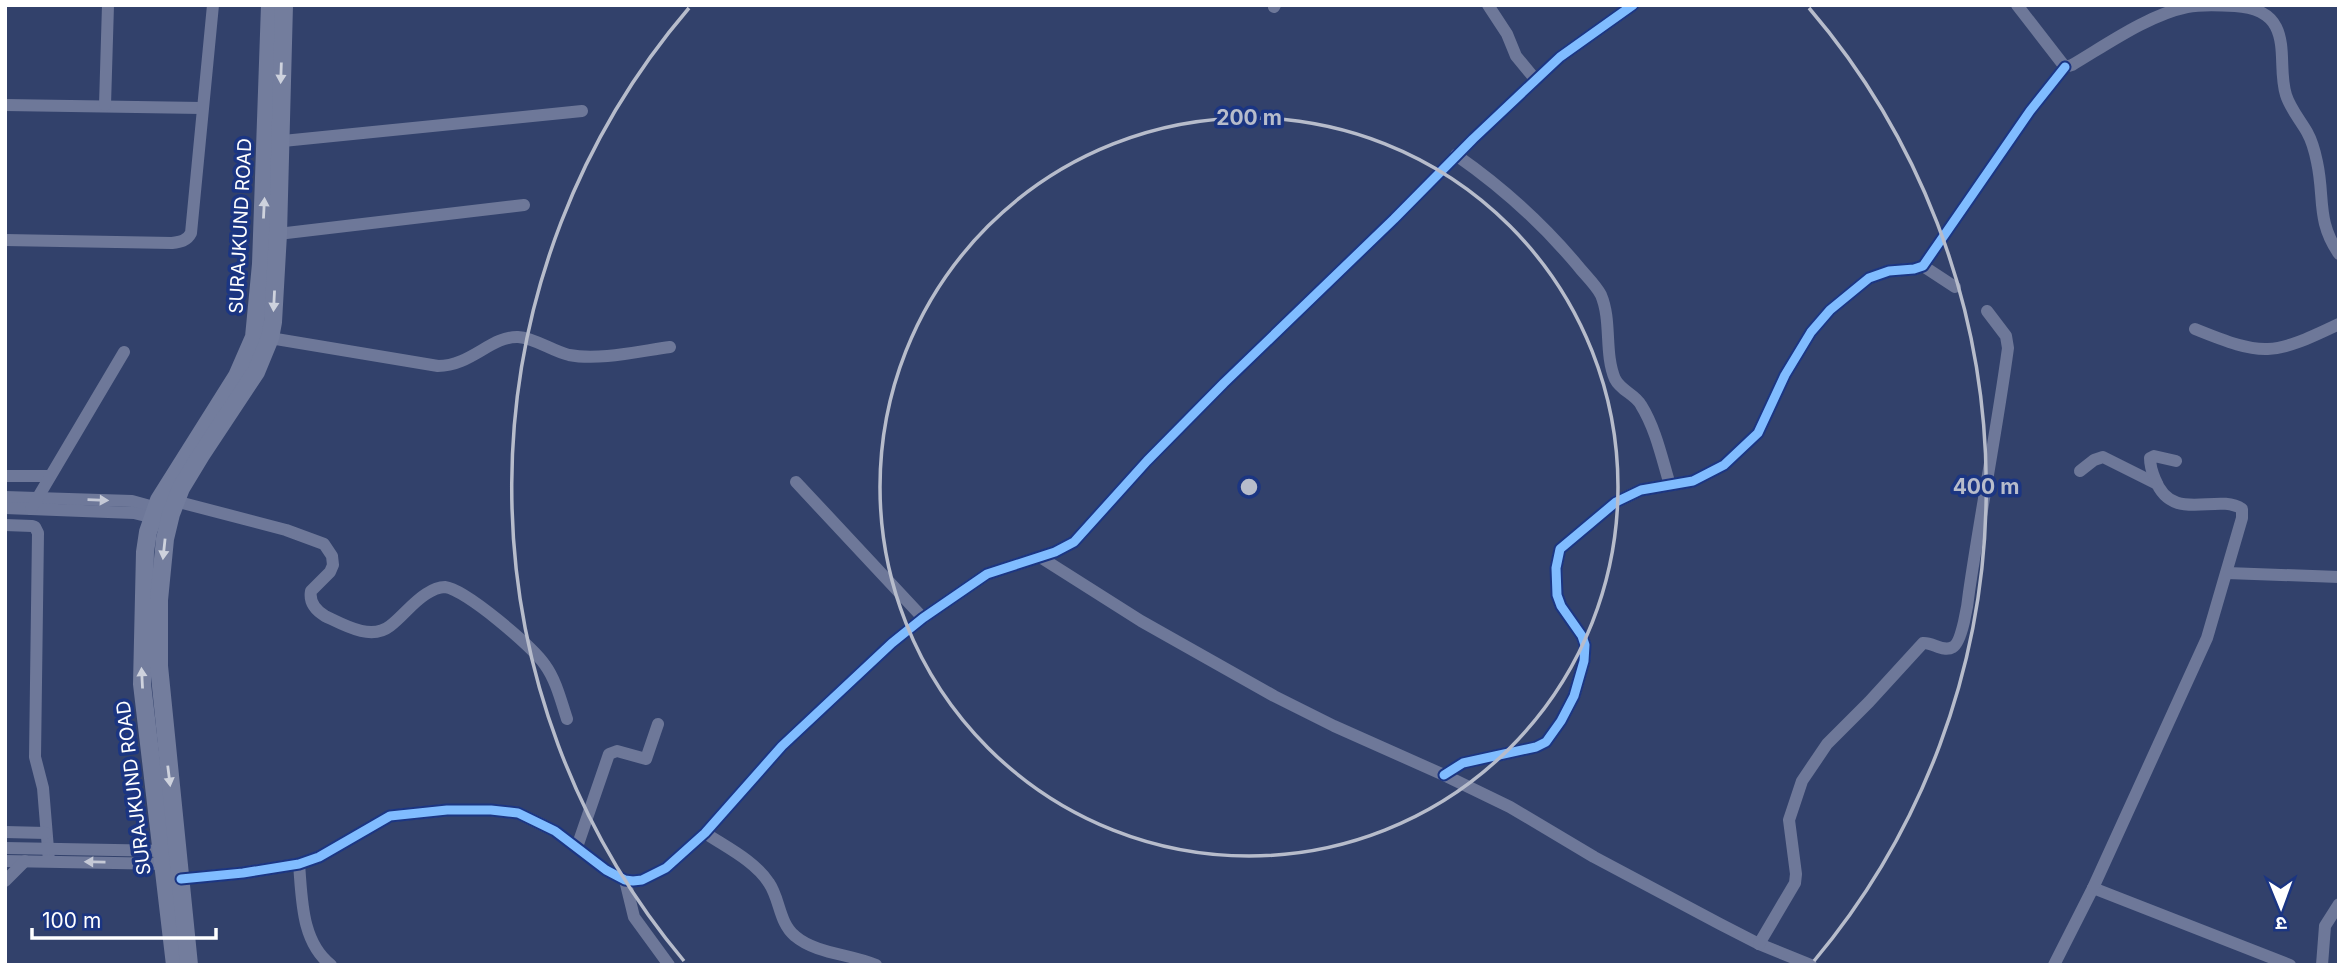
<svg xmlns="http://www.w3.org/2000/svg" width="2344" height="970" viewBox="0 0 2344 970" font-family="Inter,'Noto Sans Devanagari',sans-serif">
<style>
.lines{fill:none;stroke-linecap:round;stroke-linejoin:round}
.minor{stroke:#6e7899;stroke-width:12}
.secondary{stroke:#737d9d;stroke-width:18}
.cycleway-casing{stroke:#1b3582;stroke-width:13}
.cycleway{stroke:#80bcff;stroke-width:9}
.oneway{fill:#ced2dd}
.oneway2{fill:#c5c9d6}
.ring{fill:none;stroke:#b7bccb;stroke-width:3.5}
.labels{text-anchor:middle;stroke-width:7;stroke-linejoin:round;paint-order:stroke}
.street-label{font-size:19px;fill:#fff;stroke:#1b3582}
.centre{fill:#b7bccb;stroke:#1b3582;stroke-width:3.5}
.ring-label{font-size:21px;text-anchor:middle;font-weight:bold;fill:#b7bccb;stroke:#1b3582;stroke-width:7;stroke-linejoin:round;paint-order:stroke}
</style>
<rect width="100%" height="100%" fill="#32416b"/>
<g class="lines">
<g class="minor">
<path d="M 1488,5 L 1507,34 L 1516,56 L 1535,79"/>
<path d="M 2017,5 L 2065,67 L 2072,65 C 2106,45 2148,15 2187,7 C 2202,4 2219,5 2235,6 C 2250,7 2268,11 2276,27 C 2286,47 2279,73 2286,95 C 2290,108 2300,120 2307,132 C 2312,141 2315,152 2317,162 C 2325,199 2316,220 2339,254"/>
<path d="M 1274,7 L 1275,5"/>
<path d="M 5,105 L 202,108"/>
<path d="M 105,105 L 108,5"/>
<path d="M 273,142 L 582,111"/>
<path d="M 1456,155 C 1502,187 1542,223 1578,266 C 1585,275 1596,285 1601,295 C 1612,321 1604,353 1615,379 C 1621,391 1635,394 1641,405 C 1656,429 1662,459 1670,485"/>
<path d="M 278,234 L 524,205"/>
<path d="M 5,240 L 172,243 C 180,242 187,241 191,233 L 213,5"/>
<path d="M 1923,266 L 1955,287"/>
<path d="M 2195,329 C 2264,357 2272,356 2339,324"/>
<path d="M 270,338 L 438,366 C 471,366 491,336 518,337 C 535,338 552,351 569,355 C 599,361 640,351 670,347"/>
<path d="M 2080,471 L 2094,460 L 2103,457 L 2157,484"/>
<path d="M 5,476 L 50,476"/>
<path d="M 796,482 L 923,618"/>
<path d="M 5,497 L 132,501 L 161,509"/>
<path d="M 175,501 L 286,530 L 324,544 L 332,556 L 333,565 L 330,572 L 311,591 C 309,602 315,610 325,616 C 344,625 371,641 390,626 C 403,616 412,603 426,594 C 432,590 438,587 445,587 C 465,589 533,647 545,665 C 556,680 561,701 567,719"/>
<path d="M 5,508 L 134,513 L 158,519"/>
<path d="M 31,509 L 124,352"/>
<path d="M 5,525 L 32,526 L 35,527 L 38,533 L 35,757 L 43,788 L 49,861"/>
<path d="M 1040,557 L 1141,621 L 1274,696 L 1334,726 L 1444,775 L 1510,807 L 1594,857 L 1720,924 L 1759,944 L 1811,965"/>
<path d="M 2227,573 L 2339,577"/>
<path d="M 1444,775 L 1463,763 L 1536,747 L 1546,742 L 1561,721 L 1574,696 L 1584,661 L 1585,645 L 1582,636 L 1561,606 L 1557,595 L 1556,568 L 1560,549 L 1616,502 L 1641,490 L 1693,481 L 1724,465 L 1758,433 L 1785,375 L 1811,332 L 1830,310 L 1869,278 L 1889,271 L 1914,269 L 1923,266 L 2030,111 L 2065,67"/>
<path d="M 5,832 L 46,833"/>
<path d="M 705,833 C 726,847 755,861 769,883 C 780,899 779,923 795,936 C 816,954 851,954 876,965"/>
<path d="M 577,847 L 609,754 L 617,751 L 646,759 L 658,724"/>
<path d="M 5,848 L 169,851"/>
<path d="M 5,861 L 169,864"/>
<path d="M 299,864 C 302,898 301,942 331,965"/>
<path d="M 181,879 L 243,873 L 299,864 L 319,857 L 390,816 L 447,810 L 491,810 L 518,813 L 555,831 L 606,870 L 625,880 L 633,881 L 642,880 L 666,868 L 705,833 L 782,746 L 892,643 L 923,618 L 987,574 L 1055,552 L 1074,542 L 1147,461 L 1224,383 L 1394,219 L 1473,139 L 1560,57 L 1633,5"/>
<path d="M 625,880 L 634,917 L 669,965"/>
<path d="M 5,881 L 25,861"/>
<path d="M 2093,888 L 2290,965"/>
<path d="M 1759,944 L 1795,883 L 1796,874 L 1789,820 L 1802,781 L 1827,744 L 1869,702 L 1923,643 C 1933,642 1943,653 1953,647 C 1962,642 1968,603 1969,592 C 1981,510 1997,429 2008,348 L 2006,336 L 1987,311"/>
<path d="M 2054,965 L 2093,888 L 2207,638 L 2242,518 L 2242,509 C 2217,492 2172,525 2155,479 C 2152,472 2150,466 2150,458 L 2154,456 L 2176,461"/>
<path d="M 2322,965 L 2325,926 L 2339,904"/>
</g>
<g class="secondary">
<path d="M 175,965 L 142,684 L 145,552 L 148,532 L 159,500 L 237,376 L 254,337 L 261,264 L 270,5"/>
<path d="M 189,965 L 159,666 L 159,600 L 165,539 L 171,514 L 181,488 L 201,455 L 256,372 L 270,338 L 273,322 L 278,234 L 284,5"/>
</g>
<g class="cycleway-casing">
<g id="cycleway">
<path d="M 1444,775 L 1463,763 L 1536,747 L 1546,742 L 1561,721 L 1574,696 L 1584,661 L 1585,645 L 1582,636 L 1561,606 L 1557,595 L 1556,568 L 1560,549 L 1616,502 L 1641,490 L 1693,481 L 1724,465 L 1758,433 L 1785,375 L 1811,332 L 1830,310 L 1869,278 L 1889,271 L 1914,269 L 1923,266 L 2030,111 L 2065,67"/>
<path d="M 181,879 L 243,873 L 299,864 L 319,857 L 390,816 L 447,810 L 491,810 L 518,813 L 555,831 L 606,870 L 625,880 L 633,881 L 642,880 L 666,868 L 705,833 L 782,746 L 892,643 L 923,618 L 987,574 L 1055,552 L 1074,542 L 1147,461 L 1224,383 L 1394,219 L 1473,139 L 1560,57 L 1633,5"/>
</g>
</g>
<use href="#cycleway" class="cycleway"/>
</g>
<defs><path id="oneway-solid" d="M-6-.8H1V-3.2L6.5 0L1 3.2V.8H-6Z" transform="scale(1.75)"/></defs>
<g class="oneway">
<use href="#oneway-solid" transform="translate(281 73) rotate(92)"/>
<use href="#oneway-solid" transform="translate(264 208) rotate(-87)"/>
<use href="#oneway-solid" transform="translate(274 301) rotate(93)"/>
<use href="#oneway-solid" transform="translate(164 549) rotate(96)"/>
<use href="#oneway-solid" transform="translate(142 678) rotate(-93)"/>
<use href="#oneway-solid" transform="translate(169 776) rotate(83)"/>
</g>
<g class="oneway2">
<use href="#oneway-solid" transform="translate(98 500) rotate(2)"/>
<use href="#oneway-solid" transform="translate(95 862) rotate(-179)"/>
</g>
<g class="ring">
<circle cx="1249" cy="487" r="369"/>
<path d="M684 961A737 737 0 0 1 689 8M1809 8A737 737 0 0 1 1814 961"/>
</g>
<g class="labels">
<g class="street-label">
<text transform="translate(240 226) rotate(-87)" y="7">SURAJKUND ROAD</text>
<text transform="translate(133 788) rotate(-97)" y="7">SURAJKUND ROAD</text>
</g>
</g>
<circle cx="1249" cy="487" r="10" class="centre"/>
<g class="ring-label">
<text x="1249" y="125">200 m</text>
<text x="1986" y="494">400 m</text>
</g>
<rect width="2344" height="970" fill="none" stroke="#ffffff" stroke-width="14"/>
<g transform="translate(2281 907) rotate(179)" stroke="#1b3582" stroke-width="5" paint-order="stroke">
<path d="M0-5L12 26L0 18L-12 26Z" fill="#ffffff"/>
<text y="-10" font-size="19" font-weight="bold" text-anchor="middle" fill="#ffffff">उ</text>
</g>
<path d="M32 928v10h184v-10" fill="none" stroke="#ffffff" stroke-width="3.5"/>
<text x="42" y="928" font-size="21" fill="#ffffff" stroke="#1b3582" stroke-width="5" paint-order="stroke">100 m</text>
</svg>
